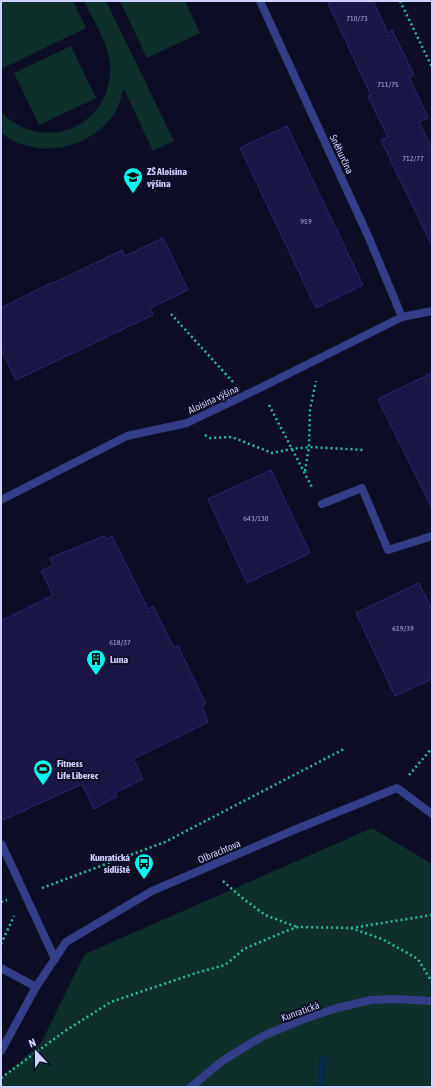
<svg xmlns="http://www.w3.org/2000/svg" width="433" height="1088" viewBox="0 0 433 1088" font-family="'Asap Condensed',sans-serif">
<style>
.green{fill:#0f2f2a}
.lines{fill:none;stroke-linecap:round;stroke-linejoin:round}
.stream{stroke:#082948;stroke-width:8}
.building{fill:#1a1747;stroke:#2c2875}
.path{stroke:#26be9f;stroke-width:2.5;stroke-dasharray:2 3;stroke-linecap:butt}
.service{stroke:#343d87;stroke-width:8}
.minor{stroke:#343d87;stroke-width:8}
.tertiary{stroke:#343d87;stroke-width:8}
.labels{text-anchor:middle;stroke-width:4;stroke-linejoin:round;paint-order:stroke}
.number-label{font-size:8px;fill:#a2a3d1}
.street-label{font-size:10px;fill:#d0d2ff;stroke:#0d0d25}
.poi-label{font-size:10px;font-weight:bold;fill:#d0d2ff;stroke:#0d0d25;text-anchor:start}
</style>
<rect width="100%" height="100%" fill="#0d0d25"/>
<g class="green">
<path d="M 1,1 L 73,1 L 86,28 L 1,69 Z"/>
<path d="M 84,1 L 106,1 L 174,141 L 153,151 L 124,89 C 121,95 120,103 117,109 C 100,140 58,156 25,145 C 21,144 17,143 13,141 C 9,139 5,135 1,132 L 1,111 C 6,118 13,122 20,126 C 60,146 106,120 110,75 C 113,49 95,24 84,1 Z"/>
<path d="M 120,1 L 185,1 L 200,33 L 147,58 Z"/>
<path d="M 71,46 L 96,98 L 39,125 L 14,73 Z"/>
<path d="M 372,828 L 432,864 L 432,1087 L 1,1087 L 1,1078 L 41,1043 L 85,954 Z"/>
</g>
<g class="lines">
<path class="stream" d="M 321,1087 L 323,1059"/>
</g>
<g class="building">
<path d="M 327,1 L 373,1 L 388,33 L 392,30 L 414,75 L 409,77 L 428,118 L 419,122 L 432,149 L 432,246 L 381,140 L 388,137 L 368,96 L 371,95 Z"/>
<path d="M 287,126 L 363,285 L 316,308 L 240,148 Z"/>
<path d="M 163,238 L 188,290 L 150,308 L 153,315 L 16,380 L 1,349 L 1,308 L 53,282 L 54,283 L 122,250 L 125,256 Z"/>
<path d="M 432,373 L 432,508 L 378,399 Z"/>
<path d="M 271,470 L 310,553 L 247,583 L 208,499 Z"/>
<path d="M 104,536 L 106,539 L 112,536 L 148,609 L 153,606 L 174,648 L 178,646 L 206,704 L 202,706 L 208,722 L 133,759 L 143,779 L 115,793 L 117,796 L 94,809 L 82,784 L 1,821 L 1,621 L 53,595 L 41,571 L 53,565 L 50,558 Z"/>
<path d="M 419,583 L 432,610 L 432,679 L 395,696 L 356,613 Z"/>
</g>
<g class="lines">
<g class="path">
<path d="M 400,1 L 432,67"/>
<path d="M 171,314 L 233,382"/>
<path d="M 269,405 L 313,489"/>
<path d="M 205,435 L 210,438 L 232,437 L 272,453 L 292,449 L 309,447 L 364,450"/>
<path d="M 305,471 L 309,447 L 310,409 L 316,381"/>
<path d="M 409,775 L 432,748"/>
<path d="M 223,881 L 241,897 L 265,915 L 297,927"/>
<path d="M 42,888 L 165,842 L 344,749"/>
<path d="M 1,902 L 7,900"/>
<path d="M 351,928 L 382,939 L 418,959 L 432,982"/>
<path d="M 1,944 L 14,916"/>
<path d="M 1,1078 L 65,1031 L 111,1002 L 196,973 L 225,965 L 244,949 L 286,931 L 298,927 L 351,928 L 432,915"/>
</g>
<g class="service">
<path d="M 322,504 L 362,488 L 388,550 L 432,536"/>
<path d="M 2,845 L 55,959"/>
</g>
<g class="minor">
<path d="M 260,1 L 369,238 L 402,317"/>
<path d="M 1,500 L 127,436 L 187,423 L 260,388 L 402,317 L 432,311"/>
<path d="M 1,968 L 36,987"/>
<path d="M 1,1051 L 36,987 L 66,942 L 152,891 L 294,830 L 397,788 L 432,814"/>
</g>
<path class="tertiary" d="M 191,1087 L 222,1061 L 263,1036 L 304,1019 L 337,1008 L 371,1000 L 397,999 L 432,1001"/>
</g>
<defs>
<g id="school-pin" transform="scale(1)"><path d="M0 17L-7.5 6A9.5 9.5 0 1 1 7.5 6Z" fill="#00fbf1" stroke="#0d0d25"/><path d="M0-5L7-2L0 1L-7-2ZM-4 1L0 2.5L4 1V4Q0 6-4 4Z" fill="#111"/></g>
<g id="building-pin" transform="scale(1)"><path d="M0 17L-7.5 6A9.5 9.5 0 1 1 7.5 6Z" fill="#00fbf1" stroke="#0d0d25"/><path d="M-4-6H4V6H1V3H-1V6H-4ZM-2.5-4.3h1.7v1.8h-1.7ZM.8-4.3h1.7v1.8H.8ZM-2.5-1h1.7V.8h-1.7ZM.8-1h1.7V.8H.8Z" fill="#111"/></g>
<g id="stadium-pin" transform="scale(1)"><path d="M0 17L-7.5 6A9.5 9.5 0 1 1 7.5 6Z" fill="#00fbf1" stroke="#0d0d25"/><path d="M0-5a6.5 5 0 1 0 0 10a6.5 5 0 1 0 0-10ZM-3.5-1.8h7v3.6h-7Z" fill="#111"/></g>
<g id="bus-pin" transform="scale(1)"><path d="M0 17L-7.5 6A9.5 9.5 0 1 1 7.5 6Z" fill="#00fbf1" stroke="#0d0d25"/><path d="M-5-6H5V4H4V6H2V4H-2V6H-4V4H-5ZM-3.5-4V0h7V-4ZM-3.5 1.2v1.5H-2V1.2ZM2 1.2v1.5H3.5V1.2Z" fill="#111"/></g>
</defs>
<g fill-rule="evenodd">
<use href="#school-pin" x="133" y="177"/>
<use href="#building-pin" x="96" y="659"/>
<use href="#stadium-pin" x="43" y="769"/>
<use href="#bus-pin" x="144" y="863"/>
</g>
<g class="labels">
<g class="number-label">
<text x="357" y="21">710/73</text>
<text x="388" y="87">711/75</text>
<text x="413" y="161">712/77</text>
<text x="306" y="224">959</text>
<text x="256" y="521">643/130</text>
<text x="403" y="631">619/39</text>
<text x="120" y="645">618/37</text>
</g>
<g class="street-label">
<text transform="translate(342 154) rotate(65)" y="4">Sněhurčina</text>
<text transform="translate(213 399) rotate(-25)" y="4">Aloisina výšina</text>
<text transform="translate(219 851) rotate(-23)" y="4">Olbrachtova</text>
<text transform="translate(300 1011) rotate(-20)" y="4">Kunratická</text>
</g>
<g class="poi-label">
<text x="147" y="175">ZŠ Aloisina<tspan x="147" dy="12">výšina</tspan></text>
<text x="110" y="663">Luna</text>
<text x="57" y="767">Fitness<tspan x="57" dy="12">Life Liberec</tspan></text>
<text x="130" y="861" text-anchor="end">Kunratická<tspan x="130" dy="12">sídliště</tspan></text>
</g>
</g>
<rect width="433" height="1088" fill="none" stroke="#d0d2ff" stroke-width="4"/>
<g transform="translate(36 1052) rotate(338)" stroke="#0d0d25" stroke-width="3" paint-order="stroke">
<path d="M0-3L7 15L0 10L-7 15Z" fill="#d0d2ff"/>
<text y="-6" font-size="11" font-weight="bold" text-anchor="middle" fill="#d0d2ff">N</text>
</g>
</svg>
